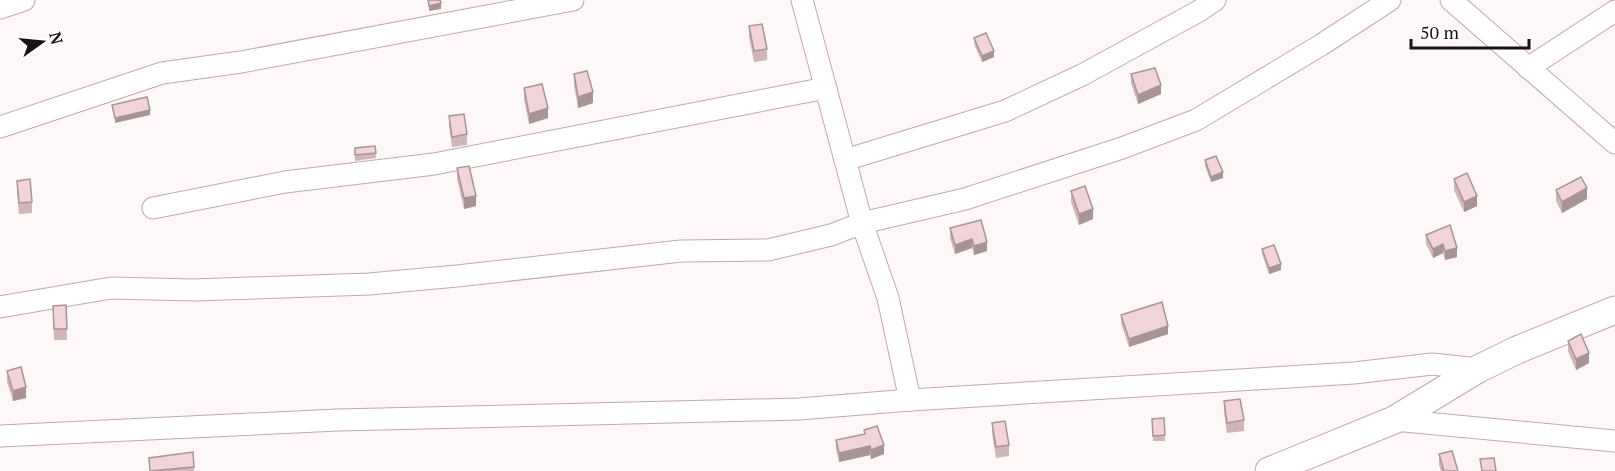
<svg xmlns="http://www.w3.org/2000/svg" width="1615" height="471" viewBox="0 0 1615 471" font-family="'PT Serif',serif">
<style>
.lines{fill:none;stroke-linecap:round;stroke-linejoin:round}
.minor-casing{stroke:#c3a8aa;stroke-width:23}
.major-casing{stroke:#c3a8aa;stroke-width:29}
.minor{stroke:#fff;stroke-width:21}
.major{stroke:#fff;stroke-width:27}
.wall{fill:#ceb6b9}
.shaded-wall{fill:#a89496}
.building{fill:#f0d4d7;stroke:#a89496;stroke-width:1.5}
</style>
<rect width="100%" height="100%" fill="#fdf7f8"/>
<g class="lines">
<g class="minor-casing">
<g id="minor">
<path d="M 1451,0 L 1615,143"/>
<path d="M 0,8 L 24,0"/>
<path d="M 1528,68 L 1615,11"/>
<path d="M 0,127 L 162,73 L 241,62 L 573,0"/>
<path d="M 845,160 L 1005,111 L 1082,75 L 1199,11 L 1215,0"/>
<path d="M 153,208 L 285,182 L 434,164 L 826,88"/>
<path d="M 0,307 L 111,288 L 194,290 L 369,284 L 457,276 L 681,251 L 768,250 L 831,235 L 862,223 L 802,0"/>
<path d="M 910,400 L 888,298 L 862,223 L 965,199 L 1122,148 L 1196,120 L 1321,45 L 1390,0"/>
<path d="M 1394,420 L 1615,441"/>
<path d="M 0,436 L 338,420 L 799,409 L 910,400 L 1354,373 L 1432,364 L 1478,369"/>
</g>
</g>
<g class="major-casing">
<path id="major" d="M 1269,471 L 1394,420 L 1478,369 L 1517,350 L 1615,310"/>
</g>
<use href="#minor" class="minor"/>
<use href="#major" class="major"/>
</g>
<g class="wall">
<path d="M 749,26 L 767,49 L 767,60 L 754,62 L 749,37 Z"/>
<path d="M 974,38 L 994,57 L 982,62 L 974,44 Z"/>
<path d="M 574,74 L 593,103 L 578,108 L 574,85 Z"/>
<path d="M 1131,74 L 1161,94 L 1138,104 L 1131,83 Z"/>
<path d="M 524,88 L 548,118 L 529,124 L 524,99 Z"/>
<path d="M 449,116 L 467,134 L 467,145 L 452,147 L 449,126 Z"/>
<path d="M 375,146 L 376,158 L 355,161 L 355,148 Z"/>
<path d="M 1205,160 L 1223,178 L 1211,182 L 1205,166 Z"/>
<path d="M 457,168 L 476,206 L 464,209 L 457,179 Z"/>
<path d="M 1454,179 L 1477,206 L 1464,212 L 1454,190 Z"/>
<path d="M 17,181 L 32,202 L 32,213 L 19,214 L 17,191 Z"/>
<path d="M 1556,190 L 1587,199 L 1562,213 L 1556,201 Z"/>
<path d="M 1071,191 L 1093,219 L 1079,225 L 1071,202 Z"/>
<path d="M 981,220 L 987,251 L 974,255 L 972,248 L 955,254 L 950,238 L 950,228 Z"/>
<path d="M 1450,225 L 1457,257 L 1445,260 L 1443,253 L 1433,258 L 1426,244 L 1426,235 Z"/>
<path d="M 1262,249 L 1281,270 L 1269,274 L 1262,254 Z"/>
<path d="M 66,305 L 67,340 L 54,340 L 53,306 Z"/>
<path d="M 1121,315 L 1168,334 L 1129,347 L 1121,323 Z"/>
<path d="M 1568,341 L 1589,363 L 1576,370 L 1568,351 Z"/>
<path d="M 7,371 L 26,398 L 13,401 L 7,382 Z"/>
<path d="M 1224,401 L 1244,420 L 1244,431 L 1227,433 L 1224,412 Z"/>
<path d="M 1164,418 L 1165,441 L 1153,441 L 1152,419 Z"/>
<path d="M 992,423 L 1009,445 L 1009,456 L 996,458 L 992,433 Z"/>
<path d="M 864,430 L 884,454 L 871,459 L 870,455 L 839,462 L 836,449 L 836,440 L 864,434 Z"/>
<path d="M 193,452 L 194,471 L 150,471 L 149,458 Z"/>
<path d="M 1439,454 L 1458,471 L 1441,471 L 1439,465 Z"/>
</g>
<g class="shaded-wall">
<path d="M 441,3 L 441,9 L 429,11 L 429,6 Z"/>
<path d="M 994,51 L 994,57 L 982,62 L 982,56 Z"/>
<path d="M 1161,85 L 1161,94 L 1138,104 L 1138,95 Z"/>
<path d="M 593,92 L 593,103 L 578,108 L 578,97 Z"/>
<path d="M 548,108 L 548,118 L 529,124 L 529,114 Z"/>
<path d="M 150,110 L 150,115 L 115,123 L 115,118 Z"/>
<path d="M 1223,172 L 1223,178 L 1211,182 L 1211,177 Z"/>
<path d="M 1587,188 L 1587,199 L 1562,213 L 1562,202 Z"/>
<path d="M 476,196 L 476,206 L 464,209 L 464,198 Z"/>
<path d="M 1477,196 L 1477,206 L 1464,212 L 1464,202 Z"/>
<path d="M 1093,209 L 1093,219 L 1079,225 L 1079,214 Z"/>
<path d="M 972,239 L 972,248 L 955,254 L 955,245 Z"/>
<path d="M 987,242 L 987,251 L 974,255 L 974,246 Z"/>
<path d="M 1443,244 L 1443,253 L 1433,258 L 1433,249 Z"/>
<path d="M 1457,248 L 1457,257 L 1445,260 L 1445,251 Z"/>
<path d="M 1281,264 L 1281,270 L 1269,274 L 1269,268 Z"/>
<path d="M 1168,326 L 1168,334 L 1129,347 L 1129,339 Z"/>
<path d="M 1589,353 L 1589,363 L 1576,370 L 1576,359 Z"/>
<path d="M 26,387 L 26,398 L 13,401 L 13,391 Z"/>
<path d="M 884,445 L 884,454 L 871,459 L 871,450 Z"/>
<path d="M 870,446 L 870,455 L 839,462 L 839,453 Z"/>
</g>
<g class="building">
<path d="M 428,0 L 440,0 L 441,3 L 429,6 Z"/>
<path d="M 762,24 L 767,49 L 754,51 L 749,26 Z"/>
<path d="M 986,33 L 994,51 L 982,56 L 974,38 Z"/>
<path d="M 1155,68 L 1161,85 L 1138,95 L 1131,74 Z"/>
<path d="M 587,71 L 593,92 L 578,97 L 574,74 Z"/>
<path d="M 542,84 L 548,108 L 529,114 L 524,88 Z"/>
<path d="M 147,97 L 150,110 L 115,118 L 112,105 Z"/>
<path d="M 464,114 L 467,134 L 452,137 L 449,116 Z"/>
<path d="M 375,146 L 376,153 L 355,155 L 355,148 Z"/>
<path d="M 1216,156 L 1223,172 L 1211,177 L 1205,160 Z"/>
<path d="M 469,166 L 476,196 L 464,198 L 457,168 Z"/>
<path d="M 1467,173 L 1477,196 L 1464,202 L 1454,179 Z"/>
<path d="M 1581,177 L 1587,188 L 1562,202 L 1556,190 Z"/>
<path d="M 30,179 L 32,202 L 19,203 L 17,181 Z"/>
<path d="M 1085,186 L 1093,209 L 1079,214 L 1071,191 Z"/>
<path d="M 981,220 L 987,242 L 974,246 L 972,239 L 955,245 L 950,228 Z"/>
<path d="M 1450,225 L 1457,248 L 1445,251 L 1443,244 L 1433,249 L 1426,235 Z"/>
<path d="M 1274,245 L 1281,264 L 1269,268 L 1262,249 Z"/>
<path d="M 1162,302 L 1168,326 L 1129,339 L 1121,315 Z"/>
<path d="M 66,305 L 67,329 L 54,329 L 53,306 Z"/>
<path d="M 1581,334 L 1589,353 L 1576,359 L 1568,341 Z"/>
<path d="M 21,367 L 26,387 L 13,391 L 7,371 Z"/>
<path d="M 1240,399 L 1244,420 L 1227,423 L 1224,401 Z"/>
<path d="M 1164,418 L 1165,435 L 1153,436 L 1152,419 Z"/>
<path d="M 1005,421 L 1009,445 L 996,447 L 992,423 Z"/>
<path d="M 877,426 L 884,445 L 871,450 L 870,446 L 839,453 L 836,440 L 865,434 L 864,430 Z"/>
<path d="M 1452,451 L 1458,471 L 1444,471 L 1439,454 Z"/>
<path d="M 193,452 L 194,467 L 150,471 L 149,458 Z"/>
<path d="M 1494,458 L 1496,471 L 1482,471 L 1480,459 Z"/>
</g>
<g transform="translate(42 42) rotate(75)" stroke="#ffffff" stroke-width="4.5" paint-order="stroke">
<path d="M0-4.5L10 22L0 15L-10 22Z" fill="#1b1212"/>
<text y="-9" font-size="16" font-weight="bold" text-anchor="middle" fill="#1b1212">N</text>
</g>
<path d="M1411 39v9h118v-9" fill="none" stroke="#1b1212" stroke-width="3"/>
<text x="1420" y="39" font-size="18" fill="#1b1212" stroke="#ffffff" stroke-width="4.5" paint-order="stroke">50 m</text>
</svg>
